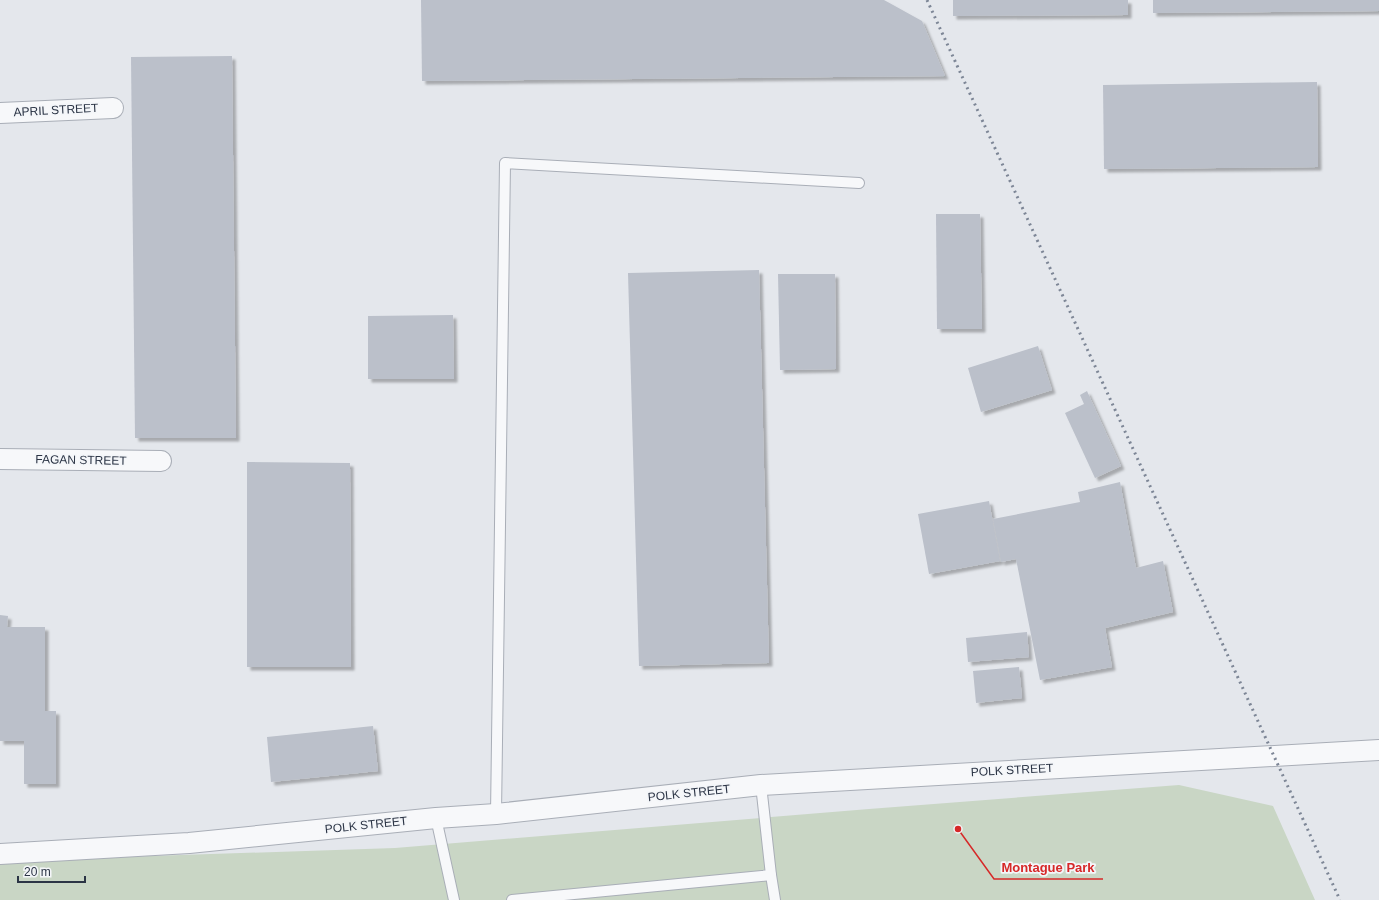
<svg xmlns="http://www.w3.org/2000/svg" width="1379" height="900" viewBox="0 0 1379 900" font-family="Arial,sans-serif">
<style>
.green{fill:#c9d6c5}
.building{fill:#bbc0ca;filter:url(#shadow)}
.lines{fill:none;stroke-linecap:round;stroke-linejoin:round}
.lane-casing{stroke:#a9aeb7;stroke-width:12}
.street-casing{stroke:#a9aeb7;stroke-width:22}
.lane{stroke:#f7f8fa;stroke-width:10}
.street{stroke:#f7f8fa;stroke-width:20}
.rail{stroke:#7d8696;stroke-width:3;stroke-dasharray:2 4;stroke-linecap:butt}
.labels{text-anchor:middle;stroke-width:3.5;stroke-linejoin:round;paint-order:stroke}
.street-label{font-size:12px;fill:#2b3445;stroke:#f4f6f9}
.leader{fill:none;stroke:#d62828;stroke-width:1.5}
.callout-dot{fill:#d62828;stroke:#f4f6f9;stroke-width:1.5}
.callout-label{font-size:13px;text-anchor:middle;font-weight:bold;fill:#d62828;stroke:#f4f6f9;stroke-width:3.5;stroke-linejoin:round;paint-order:stroke}
</style>
<defs>
<filter id="shadow"><feDropShadow dx="3.5" dy="3.5" stdDeviation="1" flood-color="#0004"/></filter>
</defs>
<rect width="100%" height="100%" fill="#e4e7ec"/>
<path class="green" d="M 1179,785 L 1273,806 L 1315,900 L 0,900 L 0,861 L 395,848 L 869,809 Z"/>
<g class="building">
<path d="M 421,0 L 884,0 L 922,21 L 945,76 L 422,81 Z"/>
<path d="M 953,0 L 1128,0 L 1128,15 L 953,16 Z"/>
<path d="M 1153,0 L 1379,0 L 1379,11 L 1153,13 Z"/>
<path d="M 232,56 L 236,438 L 135,438 L 131,57 Z"/>
<path d="M 1317,82 L 1318,167 L 1104,169 L 1103,85 Z"/>
<path d="M 936,214 L 980,214 L 982,329 L 937,329 Z"/>
<path d="M 759,270 L 769,663 L 639,666 L 628,273 Z"/>
<path d="M 778,274 L 835,274 L 836,369 L 780,370 Z"/>
<path d="M 453,315 L 454,379 L 368,379 L 368,316 Z"/>
<path d="M 1038,346 L 1052,390 L 981,412 L 968,368 Z"/>
<path d="M 1087,391 L 1121,466 L 1095,478 L 1065,413 L 1084,404 L 1080,395 Z"/>
<path d="M 247,462 L 350,463 L 351,667 L 247,667 Z"/>
<path d="M 1120,482 L 1136,568 L 1163,561 L 1173,612 L 1105,628 L 1112,667 L 1040,680 L 1016,559 L 1001,562 L 993,519 L 1080,502 L 1078,492 Z"/>
<path d="M 989,501 L 1000,561 L 929,574 L 918,514 Z"/>
<path d="M 0,615 L 8,616 L 7,627 L 45,627 L 45,711 L 56,711 L 56,784 L 24,784 L 24,741 L 0,741 Z"/>
<path d="M 1027,632 L 1029,657 L 968,662 L 966,638 Z"/>
<path d="M 1019,667 L 1022,698 L 976,703 L 973,671 Z"/>
<path d="M 373,726 L 378,771 L 271,782 L 267,737 Z"/>
</g>
<g class="lines">
<g class="lane-casing">
<g id="lane">
<path d="M 496,814 L 505,163 L 859,183"/>
<path d="M 436,818 L 454,900"/>
<path d="M 771,875 L 775,900"/>
<path d="M 512,900 L 771,875 L 761,785"/>
</g>
</g>
<g class="street-casing">
<g id="street">
<path d="M 0,113 L 113,108"/>
<path d="M 0,459 L 161,461"/>
<path d="M 0,854 L 189,843 L 436,818 L 496,814 L 761,785 L 1379,750"/>
</g>
</g>
<use href="#lane" class="lane"/>
<use href="#street" class="street"/>
<path class="rail" d="M 927,0 L 1340,900"/>
</g>
<g class="labels">
<g class="street-label">
<text transform="translate(56 110) rotate(-3)" y="4">APRIL STREET</text>
<text transform="translate(81 460) rotate(1)" y="4">FAGAN STREET</text>
<text transform="translate(1012 770) rotate(-3)" y="4">POLK STREET</text>
<text transform="translate(689 793) rotate(-6)" y="4">POLK STREET</text>
<text transform="translate(366 825) rotate(-6)" y="4">POLK STREET</text>
</g>
</g>
<path class="leader" d="M958 829L994 879H1103"/>
<circle class="callout-dot" cx="958" cy="829" r="4"/>
<g class="callout-label">
<text x="1048" y="872">Montague Park</text>
</g>
<path d="M18 876v6h67v-6" fill="none" stroke="#2b3445" stroke-width="2"/>
<text x="24" y="876" font-size="12" fill="#2b3445" stroke="#f4f6f9" stroke-width="3" paint-order="stroke">20 m</text>
</svg>
